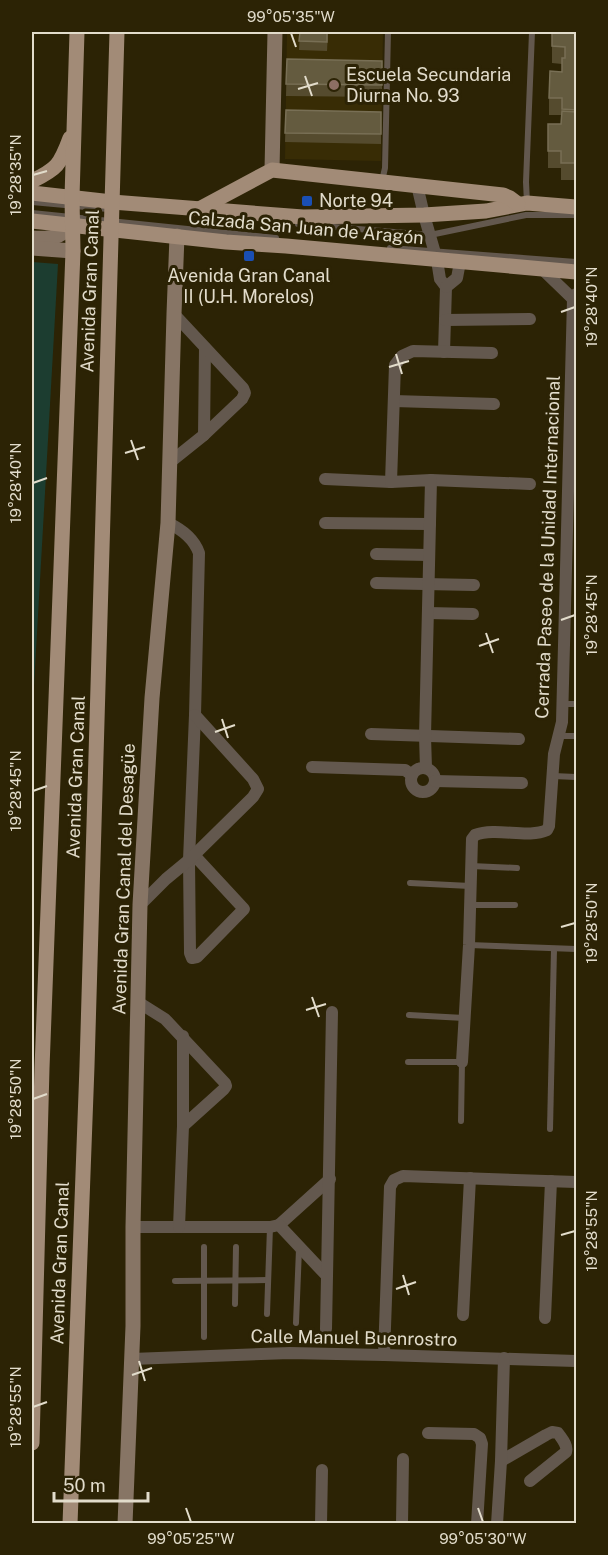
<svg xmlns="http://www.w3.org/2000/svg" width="608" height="1555" viewBox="0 0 608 1555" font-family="'Public Sans',sans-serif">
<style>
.built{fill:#382c05}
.green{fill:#1c3d30}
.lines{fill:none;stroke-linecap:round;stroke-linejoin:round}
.lane{stroke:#63584e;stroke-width:6}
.street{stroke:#63584e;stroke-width:12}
.secondary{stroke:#877565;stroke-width:15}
.primary{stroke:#a28b77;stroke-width:15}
.wall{fill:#554b2e}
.building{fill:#645b3f;stroke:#786f55;stroke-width:1.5}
.ticks{fill:none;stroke:#e2dccb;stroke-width:2}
.education-dot{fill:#8d6e63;stroke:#2c2305;stroke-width:2}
.transit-dot{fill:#1a4fb4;stroke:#2c2305;stroke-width:2}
.labels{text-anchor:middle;stroke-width:6;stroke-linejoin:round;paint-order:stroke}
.poi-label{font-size:18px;fill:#e2dccb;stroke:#2c2305;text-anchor:start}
.street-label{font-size:18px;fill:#e2dccb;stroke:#2c2305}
.neatline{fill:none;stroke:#e2dccb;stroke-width:2}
.ticks-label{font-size:15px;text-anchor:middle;fill:#e2dccb}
</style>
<rect width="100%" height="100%" fill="#2c2305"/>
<path class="built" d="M 287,32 L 383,32 L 381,161 L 285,159 Z"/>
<path class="green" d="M 32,262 L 58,264 L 32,721 Z"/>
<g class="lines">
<g class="lane">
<path d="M 382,181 L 385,168 L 388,32"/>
<path d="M 32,202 L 108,209"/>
<path d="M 527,203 L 526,182 L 532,32"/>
<path d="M 32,213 L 276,238"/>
<path d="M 298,224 L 430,235 L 526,215 L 576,215"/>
<path d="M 390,248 L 576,262"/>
<path d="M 563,704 L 576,704"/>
<path d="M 559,736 L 576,736"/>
<path d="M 553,776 L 576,777"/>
<path d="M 471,866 L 517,868"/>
<path d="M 410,883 L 470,886"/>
<path d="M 470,905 L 515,905"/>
<path d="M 469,945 L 576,949"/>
<path d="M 409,1015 L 464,1018"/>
<path d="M 408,1062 L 462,1062 L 461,1121"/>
<path d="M 550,1129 L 554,949"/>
<path d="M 204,1247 L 204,1337"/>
<path d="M 175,1281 L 268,1280"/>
<path d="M 235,1304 L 236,1247"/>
<path d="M 267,1314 L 270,1227"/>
<path d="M 296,1323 L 299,1249"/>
</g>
<g class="street">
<path d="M 417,185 L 424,215 L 437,260 L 440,279 L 446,287 L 444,352"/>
<path d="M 542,269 L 573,299"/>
<path d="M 446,287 L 457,278 L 460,262"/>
<path d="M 445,320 L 530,319"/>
<path d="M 394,401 L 494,404"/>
<path d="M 204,435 L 205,348"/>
<path d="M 169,463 L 204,435 L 242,399 L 245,393 L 243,388 L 174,314"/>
<path d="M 325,479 L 391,482"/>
<path d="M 431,480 L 530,484"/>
<path d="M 168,523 C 181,529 194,539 199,553 L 195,715 L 189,860 L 190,953 L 192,958 L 197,957 L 244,909 L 194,855"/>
<path d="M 325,523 L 430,524"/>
<path d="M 376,554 L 429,555"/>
<path d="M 376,583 L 474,585"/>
<path d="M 428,613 L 473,614"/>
<path d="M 371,734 L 519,739"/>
<path d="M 312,767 L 405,770 L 412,775"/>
<circle cx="423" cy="780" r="12"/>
<path d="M 426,768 L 425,736 L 431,480 L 391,482 L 395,365 L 402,356 L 413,351 L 492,353"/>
<path d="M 435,781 L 522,783"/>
<path d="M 140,905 L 166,879 L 189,860 L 253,797 L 258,789 L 253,779 L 195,715"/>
<path d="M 138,1002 L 165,1019 L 225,1083 L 226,1086 L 224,1089 L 183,1126"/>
<path d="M 462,1062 L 469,945 L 472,839 L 475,835 C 497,827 528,839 547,830 L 549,826 L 554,754 L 562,722 L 573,299 L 576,294"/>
<path d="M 279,1225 L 330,1179"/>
<path d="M 133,1227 L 270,1227 L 279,1225 L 326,1275"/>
<path d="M 179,1227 L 183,1126 L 183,1036"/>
<path d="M 463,1315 L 470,1178"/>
<path d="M 545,1318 L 551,1181"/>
<path d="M 326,1329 L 332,1012"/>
<path d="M 384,1355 L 390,1187 L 394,1180 L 403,1176 L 576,1182"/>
<path d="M 132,1359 L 290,1353 L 384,1355 L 576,1361"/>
<path d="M 428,1433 L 474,1434 L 480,1438 L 482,1444 L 477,1524"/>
<path d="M 501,1461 L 546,1435 L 552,1432 L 558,1433 C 562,1439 568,1445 566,1452 L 530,1481"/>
<path d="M 321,1524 L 322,1470"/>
<path d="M 402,1524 L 403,1459"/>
<path d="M 497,1524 L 501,1461 L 504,1358"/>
</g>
<g class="secondary">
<path d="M 272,170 L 275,32"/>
<path d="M 32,238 C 50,239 59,239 72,224"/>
<path d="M 32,248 L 73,251"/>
<path d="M 125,1524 L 133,1326 L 133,1227 L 140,905 L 152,698 L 168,523 L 174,314 L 177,236"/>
</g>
<g class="primary">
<path d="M 32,181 C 57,169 60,165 70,138"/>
<path d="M 32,193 L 112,202 L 303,217 L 424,215 L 486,211 L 527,203 L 576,207"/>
<path d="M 199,209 L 272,170 L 503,195 L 510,198 L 518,204"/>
<path d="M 32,221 L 226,242 L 286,246 L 576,272"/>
<path d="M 32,1443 L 42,1068 L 73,251 L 72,197 L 77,32"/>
<path d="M 70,1524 L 87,1066 L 117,32"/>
</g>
</g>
<g class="wall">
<path d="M 300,32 L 328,32 L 327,51 L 299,50 Z"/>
<path d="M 552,32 L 576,32 L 576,180 L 561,180 L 561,168 L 548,168 L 548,124 L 561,124 L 561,115 L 549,115 L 549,98 L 562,72 L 562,64 L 552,63 Z"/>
<path d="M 287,59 L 382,61 L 382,97 L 286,96 Z"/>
<path d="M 286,110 L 381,112 L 381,144 L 285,142 Z"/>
</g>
<g class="building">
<path d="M 300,32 L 327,32 L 327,42 L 299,41 Z"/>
<path d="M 552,32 L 576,32 L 576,110 L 562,109 L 562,98 L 549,98 L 550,71 L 562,72 L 562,58 L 565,58 L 565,47 L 552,46 Z"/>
<path d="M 287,59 L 382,61 L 382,85 L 286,84 Z"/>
<path d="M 286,110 L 381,112 L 381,134 L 285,133 Z"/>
<path d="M 562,111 L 576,112 L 576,163 L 561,163 L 561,151 L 548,151 L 548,124 L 561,124 Z"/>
</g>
<path class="ticks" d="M 291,33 L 296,47M 305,76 L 312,96M 298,89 L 318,83M 33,175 L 47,171M 561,312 L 575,307M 396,354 L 402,374M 389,367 L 409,361M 131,440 L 138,460M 125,453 L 145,447M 33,483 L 47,478M 561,620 L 575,615M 486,633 L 493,653M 479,646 L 499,639M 222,719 L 228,738M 215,732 L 235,725M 33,791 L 47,786M 561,927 L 575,923M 312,997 L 319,1017M 306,1010 L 326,1004M 33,1099 L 47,1094M 561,1235 L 575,1231M 403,1275 L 409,1295M 396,1289 L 416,1282M 139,1361 L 145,1381M 132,1375 L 152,1368M 33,1407 L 47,1402M 186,1508 L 191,1522M 478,1508 L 483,1522"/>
<circle class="education-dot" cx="334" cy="85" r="6"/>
<g class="transit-dot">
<rect x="301" y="195" width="12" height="12" rx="3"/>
<rect x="243" y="250" width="12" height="12" rx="3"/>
</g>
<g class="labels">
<g class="poi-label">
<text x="346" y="81">Escuela Secundaria<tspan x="346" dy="21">Diurna No. 93</tspan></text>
<text x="319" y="207">Norte 94</text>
<text x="249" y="282" text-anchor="middle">Avenida Gran Canal<tspan x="249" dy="21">II (U.H. Morelos)</tspan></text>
</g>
<g class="street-label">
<text transform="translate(306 228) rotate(5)" y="6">Calzada San Juan de Aragón</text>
<text transform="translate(90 291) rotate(-88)" y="6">Avenida Gran Canal</text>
<text transform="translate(548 547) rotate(-88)" y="6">Cerrada Paseo de la Unidad Internacional</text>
<text transform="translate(76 777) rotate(-88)" y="6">Avenida Gran Canal</text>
<text transform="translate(124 879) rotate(-88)" y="6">Avenida Gran Canal del Desagüe</text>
<text transform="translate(60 1263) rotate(-88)" y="6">Avenida Gran Canal</text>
<text transform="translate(354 1338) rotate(1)" y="6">Calle Manuel Buenrostro</text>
</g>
</g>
<rect width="608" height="1555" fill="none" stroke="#2c2305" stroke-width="66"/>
<path d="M54 1492v9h94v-9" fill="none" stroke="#e2dccb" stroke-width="3"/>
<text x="63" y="1492" font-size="18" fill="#e2dccb" stroke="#2c2305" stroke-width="4.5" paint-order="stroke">50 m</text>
<rect x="33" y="33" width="542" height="1489" class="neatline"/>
<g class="ticks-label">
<text x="291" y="22">99°05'35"W</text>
<text transform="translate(16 175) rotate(-90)" y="5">19°28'35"N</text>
<text transform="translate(592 307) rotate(-90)" y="5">19°28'40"N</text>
<text transform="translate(16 483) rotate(-90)" y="5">19°28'40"N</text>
<text transform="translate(592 615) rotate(-90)" y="5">19°28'45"N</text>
<text transform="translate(16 791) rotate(-90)" y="5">19°28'45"N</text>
<text transform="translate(592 923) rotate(-90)" y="5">19°28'50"N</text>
<text transform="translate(16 1099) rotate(-90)" y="5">19°28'50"N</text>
<text transform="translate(592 1231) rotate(-90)" y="5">19°28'55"N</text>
<text transform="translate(16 1407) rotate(-90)" y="5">19°28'55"N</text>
<text x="191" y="1544">99°05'25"W</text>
<text x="483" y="1544">99°05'30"W</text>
</g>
</svg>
